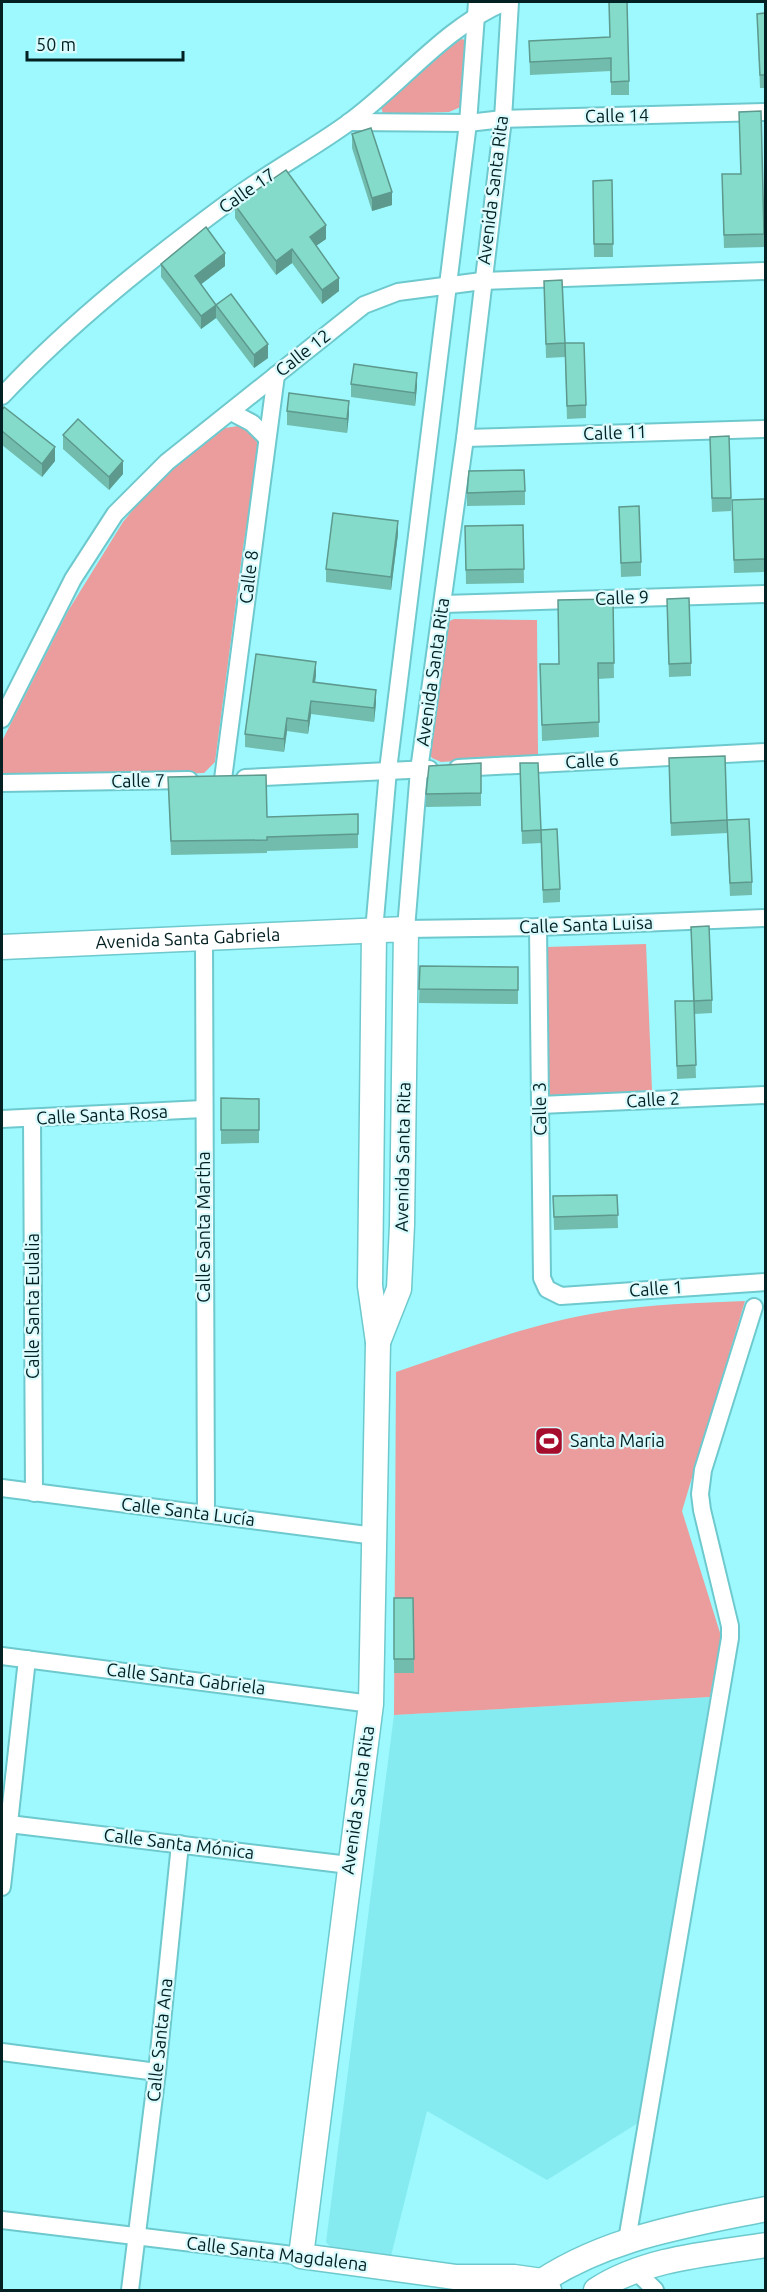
<svg xmlns="http://www.w3.org/2000/svg" width="767" height="2292" viewBox="0 0 767 2292" font-family="Ubuntu,sans-serif">
<style>
.built{fill:#85ebf0}
.green{fill:#ea9d9c}
.lines{fill:none;stroke-linecap:round;stroke-linejoin:round}
.street-casing{stroke:#6dc9cd;stroke-width:20}
.secondary-casing{stroke:#6dc9cd;stroke-width:27}
.street{stroke:#fff;stroke-width:16}
.secondary{stroke:#fff;stroke-width:24}
.wall{fill:#72bcae}
.shaded-wall{fill:#5d998d}
.building{fill:#85dbca;stroke:#5d998d;stroke-width:1.5}
.labels{text-anchor:middle;stroke-width:4.5;stroke-linejoin:round;paint-order:stroke}
.street-label{font-size:18px;fill:#032022;stroke:#d9fbfd}
.poi-label{font-size:18px;fill:#032022;stroke:#d9fbfd;text-anchor:start}
</style>
<rect width="100%" height="100%" fill="#9df9fd"/>
<path class="built" d="M 710,1697 L 638,2123 L 547,2180 L 427,2111 L 391,2256 L 332,2249 L 326,2242 L 394,1715 Z"/>
<g class="green">
<path d="M 461,39 L 467,40 L 463,106 L 449,112 L 383,114 L 380,103 Z"/>
<path d="M 238,426 L 253,433 L 260,444 L 243,548 L 215,762 L 204,773 L 2,780 L 2,741 L 68,611 L 123,522 L 154,484 L 225,428 Z"/>
<path d="M 454,619 L 537,620 L 538,756 L 441,762 L 432,758 L 427,751 L 445,623 Z"/>
<path d="M 646,944 L 652,1090 L 550,1097 L 547,1093 L 546,947 Z"/>
<path d="M 745,1301 L 682,1511 L 721,1636 L 710,1697 L 394,1715 L 396,1372 C 464,1349 532,1323 603,1312 C 650,1304 697,1303 745,1301 Z"/>
</g>
<g class="lines">
<g class="street-casing">
<g id="street">
<path d="M 510,2 L 503,119 L 465,438 L 419,770 L 406,929 L 538,927 L 766,918"/>
<path d="M 349,122 L 468,123 L 503,119 L 766,112"/>
<path d="M 2,396 C 72,321 154,257 237,196 C 273,170 312,149 348,123 C 401,85 444,27 505,2"/>
<path d="M 231,412 L 252,423 L 267,438"/>
<path d="M 465,438 L 766,429"/>
<path d="M 443,604 L 766,594"/>
<path d="M 2,719 L 73,579 L 115,514 L 167,462 L 364,305 L 398,292 L 482,281 L 766,271"/>
<path d="M 458,768 L 766,752"/>
<path d="M 245,778 L 429,769"/>
<path d="M 223,779 L 276,375"/>
<path d="M 2,783 L 189,780"/>
<path d="M 538,927 L 542,1278 L 547,1289 L 561,1296 L 766,1282"/>
<path d="M 374,931 L 388,770 L 468,123 L 477,2"/>
<path d="M 204,940 L 206,1514"/>
<path d="M 540,1105 L 766,1095"/>
<path d="M 32,1118 L 34,1493"/>
<path d="M 2,1119 L 203,1109"/>
<path d="M 2,1488 L 375,1536"/>
<path d="M 2,1656 L 371,1704"/>
<path d="M 9,1824 L 349,1865"/>
<path d="M 2,1887 L 27,1659"/>
<path d="M 2,2052 L 157,2072"/>
<path d="M 2,2220 L 301,2256"/>
<path d="M 627,2240 L 730,1638 L 730,1626 L 702,1510 L 700,1494 L 703,1470 L 754,1307"/>
<path d="M 635,2270 L 655,2290"/>
<path d="M 130,2290 L 157,2072 L 180,1844"/>
</g>
</g>
<g class="secondary-casing">
<g id="secondary">
<path d="M 374,931 L 370,1286 L 378,1342 L 371,1704 L 301,2256 L 455,2277 L 514,2277 L 542,2281 L 549,2290"/>
<path id="s1" d="M 2,947 L 406,929 L 402,1225 L 399,1289 L 378,1342"/>
<path d="M 529,2290 C 598,2239 683,2226 766,2209"/>
<path d="M 596,2290 C 646,2258 708,2254 766,2245"/>
</g>
</g>
<use href="#street" class="street"/>
<use href="#secondary" class="secondary"/>
</g>
<g class="wall">
<path d="M 765,13 L 765,88 L 760,88 L 757,14 Z"/>
<path d="M 610,37 L 629,81 L 629,95 L 611,95 L 611,71 L 530,75 L 529,41 Z"/>
<path d="M 352,134 L 392,205 L 372,211 L 352,148 Z"/>
<path d="M 741,174 L 764,234 L 764,247 L 724,248 L 722,188 Z"/>
<path d="M 612,180 L 613,257 L 594,257 L 593,181 Z"/>
<path d="M 235,205 L 326,239 L 316,246 L 339,291 L 322,304 L 292,263 L 276,275 L 235,218 Z"/>
<path d="M 161,264 L 225,266 L 201,284 L 216,305 L 268,358 L 254,368 L 216,318 L 201,329 L 161,277 Z"/>
<path d="M 544,281 L 586,405 L 586,418 L 567,419 L 565,357 L 546,358 Z"/>
<path d="M 351,384 L 417,386 L 415,406 L 351,397 Z"/>
<path d="M 2,410 L 55,461 L 42,477 L 2,445 Z"/>
<path d="M 287,411 L 349,414 L 347,433 L 287,425 Z"/>
<path d="M 63,435 L 123,474 L 109,490 L 63,449 Z"/>
<path d="M 710,450 L 731,498 L 731,511 L 712,512 Z"/>
<path d="M 525,491 L 525,505 L 467,506 L 467,493 Z"/>
<path d="M 765,499 L 765,572 L 734,573 L 732,513 Z"/>
<path d="M 619,507 L 641,562 L 641,576 L 621,577 Z"/>
<path d="M 523,525 L 524,583 L 466,584 L 465,526 Z"/>
<path d="M 398,534 L 391,590 L 326,582 L 326,569 Z"/>
<path d="M 613,599 L 614,678 L 598,679 L 599,737 L 542,741 L 540,664 L 559,664 Z"/>
<path d="M 667,612 L 691,663 L 691,676 L 669,677 Z"/>
<path d="M 316,675 L 315,682 L 376,703 L 374,722 L 311,714 L 308,734 L 287,731 L 284,752 L 245,747 L 245,734 Z"/>
<path d="M 520,763 L 560,889 L 560,902 L 543,903 L 541,843 L 522,844 Z"/>
<path d="M 669,772 L 727,820 L 752,882 L 752,895 L 730,896 L 727,833 L 671,836 Z"/>
<path d="M 168,777 L 267,817 L 358,814 L 358,848 L 267,851 L 267,853 L 171,855 Z"/>
<path d="M 481,793 L 481,806 L 426,807 L 426,794 Z"/>
<path d="M 691,927 L 712,1000 L 712,1013 L 694,1014 L 696,1078 L 677,1079 L 675,1001 L 693,1001 Z"/>
<path d="M 420,966 L 518,967 L 518,1004 L 419,1003 Z"/>
<path d="M 221,1098 L 259,1099 L 259,1143 L 221,1144 Z"/>
<path d="M 617,1195 L 618,1228 L 554,1230 L 553,1196 Z"/>
<path d="M 394,1598 L 413,1598 L 414,1673 L 394,1673 Z"/>
</g>
<g class="shaded-wall">
<path d="M 392,192 L 392,205 L 372,211 L 372,198 Z"/>
<path d="M 326,225 L 326,239 L 310,250 L 310,237 Z"/>
<path d="M 292,249 L 292,263 L 276,275 L 276,261 Z"/>
<path d="M 225,253 L 225,266 L 195,289 L 195,276 Z"/>
<path d="M 339,278 L 339,291 L 322,304 L 322,290 Z"/>
<path d="M 216,305 L 216,318 L 201,329 L 201,316 Z"/>
<path d="M 268,344 L 268,358 L 254,368 L 254,355 Z"/>
<path d="M 417,373 L 417,386 L 415,406 L 415,393 Z"/>
<path d="M 349,401 L 349,414 L 347,433 L 347,419 Z"/>
<path d="M 55,447 L 55,461 L 42,477 L 42,464 Z"/>
<path d="M 123,461 L 123,474 L 109,490 L 109,477 Z"/>
<path d="M 398,521 L 398,534 L 391,590 L 391,577 Z"/>
<path d="M 316,662 L 316,675 L 313,695 L 313,682 Z"/>
<path d="M 376,690 L 376,703 L 374,722 L 374,708 Z"/>
<path d="M 311,701 L 311,714 L 308,734 L 308,721 Z"/>
<path d="M 287,718 L 287,731 L 284,752 L 284,739 Z"/>
</g>
<g class="building">
<path d="M 609,2 L 627,2 L 629,81 L 611,82 L 611,58 L 530,62 L 529,41 L 610,37 Z"/>
<path d="M 765,13 L 765,75 L 760,75 L 757,14 Z"/>
<path d="M 761,111 L 764,234 L 724,235 L 722,174 L 741,174 L 739,112 Z"/>
<path d="M 371,128 L 392,192 L 372,198 L 352,134 Z"/>
<path d="M 286,170 L 326,225 L 310,237 L 339,278 L 322,290 L 292,249 L 276,261 L 235,205 Z"/>
<path d="M 612,180 L 613,244 L 594,244 L 593,181 Z"/>
<path d="M 206,227 L 225,253 L 195,276 L 216,305 L 201,316 L 161,264 Z"/>
<path d="M 562,280 L 565,343 L 546,344 L 544,281 Z"/>
<path d="M 231,294 L 268,344 L 254,355 L 216,305 Z"/>
<path d="M 565,343 L 584,343 L 586,405 L 567,406 Z"/>
<path d="M 354,364 L 417,373 L 415,393 L 351,384 Z"/>
<path d="M 289,393 L 349,401 L 347,419 L 287,411 Z"/>
<path d="M 4,407 L 55,447 L 42,464 L 2,431 L 2,410 Z"/>
<path d="M 78,419 L 123,461 L 109,477 L 63,435 Z"/>
<path d="M 729,436 L 731,498 L 712,498 L 710,437 Z"/>
<path d="M 524,470 L 525,491 L 467,493 L 469,471 Z"/>
<path d="M 765,499 L 765,559 L 734,560 L 732,500 Z"/>
<path d="M 639,506 L 641,562 L 621,563 L 619,507 Z"/>
<path d="M 333,513 L 398,521 L 391,577 L 326,569 Z"/>
<path d="M 523,525 L 524,569 L 466,570 L 465,526 Z"/>
<path d="M 689,598 L 691,663 L 669,664 L 667,599 Z"/>
<path d="M 613,599 L 614,663 L 598,663 L 599,722 L 542,725 L 540,664 L 559,664 L 558,600 Z"/>
<path d="M 256,654 L 316,662 L 313,682 L 376,690 L 374,708 L 311,701 L 308,721 L 287,718 L 284,739 L 245,734 Z"/>
<path d="M 725,756 L 727,820 L 671,823 L 669,758 Z"/>
<path d="M 481,763 L 481,793 L 426,794 L 429,766 Z"/>
<path d="M 520,763 L 538,763 L 541,830 L 522,831 Z"/>
<path d="M 266,775 L 267,817 L 358,814 L 358,834 L 267,837 L 267,840 L 171,841 L 168,777 Z"/>
<path d="M 749,819 L 752,882 L 730,883 L 727,820 Z"/>
<path d="M 557,829 L 560,889 L 543,890 L 541,830 Z"/>
<path d="M 709,926 L 712,1000 L 694,1001 L 691,927 Z"/>
<path d="M 420,966 L 518,967 L 518,990 L 419,989 Z"/>
<path d="M 675,1001 L 694,1001 L 696,1065 L 677,1066 Z"/>
<path d="M 221,1098 L 259,1099 L 259,1130 L 221,1130 Z"/>
<path d="M 617,1195 L 618,1215 L 554,1217 L 553,1196 Z"/>
<path d="M 394,1598 L 413,1598 L 414,1659 L 394,1659 Z"/>
</g>
<defs>
<g id="stadium-square" transform="scale(1.5)"><rect x="-9" y="-9" width="18" height="18" rx="4" fill="#a60c2c" stroke="#d9fbfd"/><path d="M0-5a6.5 5 0 1 0 0 10a6.5 5 0 1 0 0-10ZM-3.5-1.8h7v3.6h-7Z" fill="#fff"/></g>
</defs>
<g fill-rule="evenodd">
<use href="#stadium-square" x="549" y="1441"/>
</g>
<g class="labels">
<g class="street-label">
<text transform="translate(617 116) rotate(-1)" y="6">Calle 14</text>
<text transform="translate(493 190) rotate(-83)" y="6">Avenida Santa Rita</text>
<text transform="translate(247 191) rotate(-35)" y="6">Calle 17</text>
<text transform="translate(303 353) rotate(-38)" y="6">Calle 12</text>
<text transform="translate(615 433) rotate(-2)" y="6">Calle 11</text>
<text transform="translate(249 577) rotate(-83)" y="6">Calle 8</text>
<text transform="translate(622 598) rotate(-2)" y="6">Calle 9</text>
<text transform="translate(433 672) rotate(-82)" y="6">Avenida Santa Rita</text>
<text transform="translate(592 761) rotate(-3)" y="6">Calle 6</text>
<text transform="translate(138 781) rotate(-1)" y="6">Calle 7</text>
<text transform="translate(586 925) rotate(-2)" y="6">Calle Santa Luisa</text>
<text dy="6" stroke="none"><textPath href="#s1" startOffset="186">Avenida Santa Gabriela</textPath></text>
<text transform="translate(653 1100) rotate(-3)" y="6">Calle 2</text>
<text transform="translate(540 1109) rotate(-91)" y="6">Calle 3</text>
<text transform="translate(102 1115) rotate(-3)" y="6">Calle Santa Rosa</text>
<text transform="translate(403 1157) rotate(-89)" y="6">Avenida Santa Rita</text>
<text transform="translate(204 1227) rotate(-90)" y="6">Calle Santa Martha</text>
<text transform="translate(656 1289) rotate(-4)" y="6">Calle 1</text>
<text transform="translate(33 1306) rotate(-90)" y="6">Calle Santa Eulalia</text>
<text transform="translate(188 1512) rotate(7)" y="6">Calle Santa Lucía</text>
<text transform="translate(186 1679) rotate(7)" y="6">Calle Santa Gabriela</text>
<text transform="translate(358 1800) rotate(-82)" y="6">Avenida Santa Rita</text>
<text transform="translate(179 1844) rotate(7)" y="6">Calle Santa Mónica</text>
<text transform="translate(160 2040) rotate(-84)" y="6">Calle Santa Ana</text>
<text transform="translate(277 2254) rotate(7)" y="6">Calle Santa Magdalena</text>
</g>
<g class="poi-label">
<text x="570" y="1447">Santa Maria</text>
</g>
</g>
<rect width="767" height="2292" fill="none" stroke="#032022" stroke-width="6"/>
<path d="M27 51v9h156v-9" fill="none" stroke="#032022" stroke-width="3"/>
<text x="36" y="51" font-size="18" fill="#032022" stroke="#d9fbfd" stroke-width="4.5" paint-order="stroke">50 m</text>
</svg>
